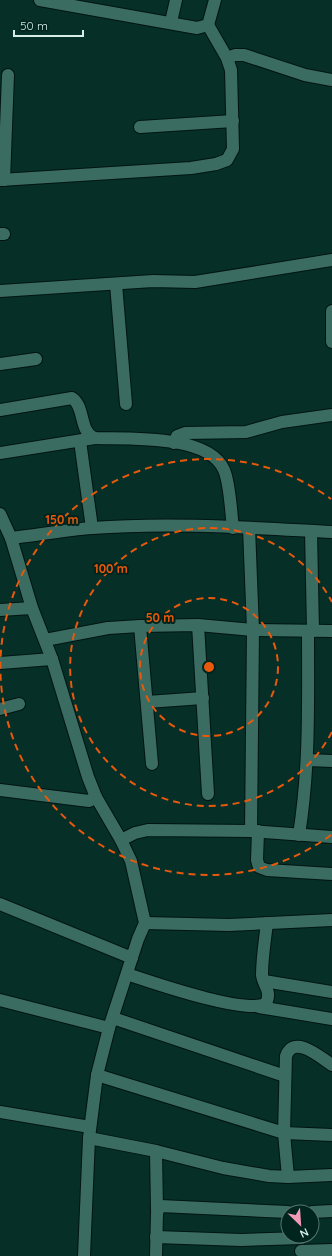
<svg xmlns="http://www.w3.org/2000/svg" width="332" height="1256" viewBox="0 0 332 1256" font-family="Quicksand,sans-serif">
<style>
.lines{fill:none;stroke-linecap:round;stroke-linejoin:round}
.minor-casing{stroke:#001511;stroke-width:14}
.minor{stroke:#3a6c62;stroke-width:12}
.ring{fill:none;stroke:#e8590c;stroke-width:2;stroke-dasharray:7 5}
.centre{fill:#e8590c;stroke:#00251e;stroke-width:2}
.ring-label{font-size:12px;text-anchor:middle;font-weight:bold;fill:#e8590c;stroke:#00251e;stroke-width:4;stroke-linejoin:round;paint-order:stroke}
</style>
<rect width="100%" height="100%" fill="#062f28"/>
<g class="lines">
<g class="minor-casing">
<g id="minor">
<path d="M 40,0 L 197,28 L 208,25 L 215,0"/>
<path d="M 171,22 L 176,0"/>
<path d="M 227,58 L 235,55 L 244,55 L 305,75 L 332,80"/>
<path d="M 140,127 L 233,121"/>
<path d="M 0,180 L 191,168 L 216,164 L 227,160 L 233,149 L 231,70 L 227,58 L 208,25"/>
<path d="M 4,180 L 8,75"/>
<path d="M 0,234 L 4,234"/>
<path d="M 116,284 L 126,404"/>
<path d="M 0,291 L 153,281 L 195,282 L 332,260"/>
<path d="M 332,311 L 332,342"/>
<path d="M 0,364 L 36,359"/>
<path d="M 0,410 L 72,398 C 85,406 79,431 94,438 C 127,439 209,434 224,470 C 230,483 231,513 233,528"/>
<path d="M 80,441 L 92,528"/>
<path d="M 174,443 L 177,436 L 185,433 L 246,432 L 282,422 L 332,415"/>
<path d="M 0,453 L 95,438"/>
<path d="M 0,514 L 11,538 L 32,608 L 52,659 L 88,777 L 96,797 L 121,840 L 131,861 L 145,923 L 138,939 L 109,1028 L 97,1075 L 89,1138 L 84,1256"/>
<path d="M 249,528 L 253,630 L 251,831"/>
<path d="M 311,531 L 313,631"/>
<path d="M 11,538 C 38,535 65,530 92,528 C 172,522 253,528 332,532"/>
<path d="M 0,610 L 32,608"/>
<path d="M 198,625 L 208,794"/>
<path d="M 140,626 L 152,764"/>
<path d="M 45,640 L 108,628 L 140,626 L 198,625 L 253,630 L 332,631"/>
<path d="M 0,663 L 52,659"/>
<path d="M 147,702 L 203,698"/>
<path d="M 0,709 L 19,704"/>
<path d="M 308,760 L 332,761"/>
<path d="M 0,790 L 89,801 L 96,797"/>
<path d="M 258,831 L 257,860 L 259,867 L 267,870 L 332,874"/>
<path d="M 299,835 C 310,765 308,701 308,631"/>
<path d="M 121,840 L 135,833 L 148,830 L 251,831 L 332,837"/>
<path d="M 0,904 L 132,958"/>
<path d="M 145,923 L 229,925 L 332,920"/>
<path d="M 127,974 C 145,980 260,1020 267,1001 C 271,990 263,985 262,975 C 262,958 265,940 267,923"/>
<path d="M 264,981 L 332,992"/>
<path d="M 0,1000 L 109,1028"/>
<path d="M 259,1007 L 332,1019"/>
<path d="M 113,1018 L 285,1076"/>
<path d="M 332,1065 C 320,1057 294,1034 286,1056 L 284,1133 L 332,1135"/>
<path d="M 97,1075 L 284,1133 L 288,1177"/>
<path d="M 0,1112 L 90,1127"/>
<path d="M 89,1138 L 156,1151 L 223,1168 L 269,1176 L 288,1177 L 332,1175"/>
<path d="M 156,1151 L 157,1210"/>
<path d="M 312,1212 L 332,1211"/>
<path d="M 156,1237 L 241,1240 L 301,1238"/>
<path d="M 301,1251 L 332,1250"/>
<path d="M 156,1256 L 157,1213 L 160,1206 L 288,1212"/>
</g>
</g>
<use href="#minor" class="minor"/>
</g>
<g class="ring">
<circle cx="209" cy="667" r="69"/>
<path d="M332 732A139 139 0 1 1 332 602"/>
<path d="M331 835A208 208 0 1 1 331 499"/>
</g>
<circle cx="209" cy="667" r="6" class="centre"/>
<g class="ring-label">
<text x="62" y="524">150 m</text>
<text x="111" y="573">100 m</text>
<text x="160" y="622">50 m</text>
</g>
<g transform="translate(300 1224) rotate(155)"><circle r="19" fill="#00251e" stroke="#55756e"/>
<path d="M0-3L7 15L0 10L-7 15Z" fill="#f09ab6"/>
<text y="-6" font-size="11" font-weight="bold" text-anchor="middle" fill="#d4eee7">N</text>
</g>
<path d="M14 30v6h69v-6" fill="none" stroke="#d4eee7" stroke-width="2"/>
<text x="20" y="30" font-size="12" fill="#d4eee7" stroke="#00251e" stroke-width="3" paint-order="stroke">50 m</text>
</svg>
